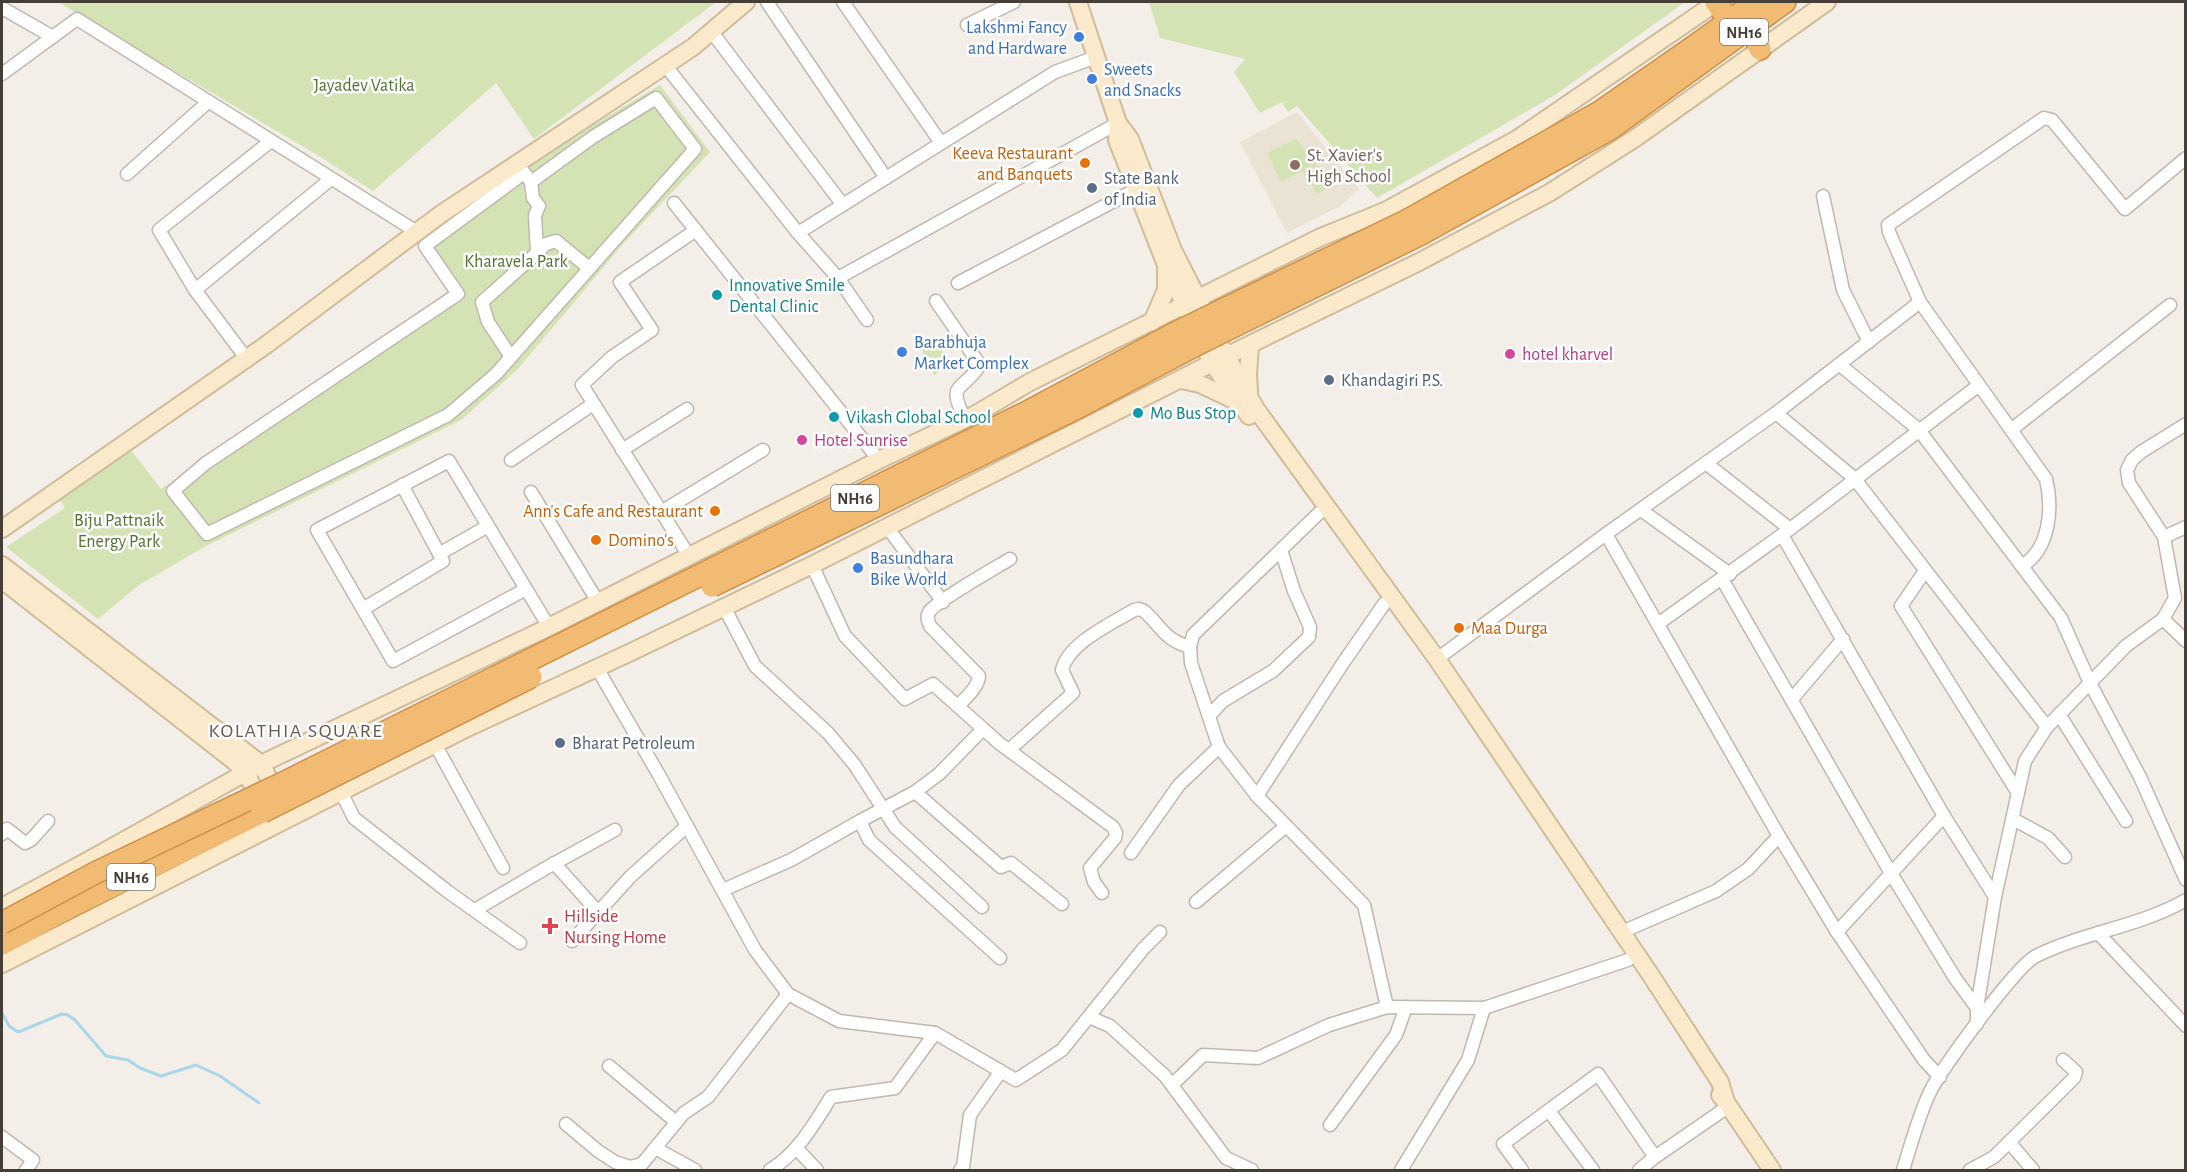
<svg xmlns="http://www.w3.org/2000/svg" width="2187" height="1172" viewBox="0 0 2187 1172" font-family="'Alegreya Sans',sans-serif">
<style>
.education{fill:#eae2d3}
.green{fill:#d3e3b4}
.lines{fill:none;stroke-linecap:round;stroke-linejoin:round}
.stream{stroke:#aad6ea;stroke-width:3}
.street-casing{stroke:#c0b8ae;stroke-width:15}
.secondary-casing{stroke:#cebc9b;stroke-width:20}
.highway-casing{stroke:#d08f45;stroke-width:24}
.street{stroke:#fff;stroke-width:12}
.secondary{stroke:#faeacb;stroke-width:16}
.highway{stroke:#f1bb74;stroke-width:21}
.highway-bridge-casing{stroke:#d08f45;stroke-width:24;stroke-linecap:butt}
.highway-bridge{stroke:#f1bb74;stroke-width:21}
.shop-dot{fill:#3f7fe0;stroke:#fff;stroke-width:2}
.food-dot{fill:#e8710a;stroke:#fff;stroke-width:2}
.education-dot{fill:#8d6e63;stroke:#fff;stroke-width:2}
.service-dot{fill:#5c6f8a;stroke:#fff;stroke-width:2}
.culture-dot{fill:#0f9aa8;stroke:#fff;stroke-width:2}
.hotel-dot{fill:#d1479c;stroke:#fff;stroke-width:2}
.health-dot{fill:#e0444e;stroke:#fff;stroke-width:2}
.labels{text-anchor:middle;stroke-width:5;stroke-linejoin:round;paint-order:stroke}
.shield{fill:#fff;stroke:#7d7873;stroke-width:1.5}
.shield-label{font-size:16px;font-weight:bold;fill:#453e37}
.shop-label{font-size:18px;fill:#366cbe;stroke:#fff;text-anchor:start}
.park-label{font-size:18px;fill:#4f722f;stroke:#fff}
.food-label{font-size:18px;fill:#c56008;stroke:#fff;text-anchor:end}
.education-label{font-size:18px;fill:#785e54;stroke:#fff;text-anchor:start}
.service-label{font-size:18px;fill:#4e5e75;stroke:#fff;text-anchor:start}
.culture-label{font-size:18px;fill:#0d838f;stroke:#fff;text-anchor:start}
.hotel-label{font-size:18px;fill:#b23c85;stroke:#fff;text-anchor:start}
.health-label{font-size:18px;fill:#be3a42;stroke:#fff;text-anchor:start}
.neighbourhood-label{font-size:20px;letter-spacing:1.5px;fill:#675b4f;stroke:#fff}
</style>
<rect width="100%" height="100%" fill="#f3eee8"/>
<path class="education" d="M 1297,112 L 1359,189 L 1340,206 L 1287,233 L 1240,142 Z"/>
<g class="green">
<path d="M 58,2 L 716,2 L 534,139 L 496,83 L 373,191 L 319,156 Z"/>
<path d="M 1149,2 L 1685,2 L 1555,95 L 1377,198 L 1297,106 L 1288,112 L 1282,102 L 1260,113 L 1234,72 L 1245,59 L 1160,38 Z"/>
<path d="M 660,85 L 710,152 L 623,244 L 517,370 L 461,420 L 204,547 L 139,585 L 98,619 L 6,547 L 65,508 L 60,500 L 131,450 L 161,489 L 450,290 L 418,246 L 517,170 Z"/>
<path d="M 1296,139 L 1333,185 L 1317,194 L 1303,171 L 1281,182 L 1267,153 Z"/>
<path d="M 935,342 L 951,364 L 934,375 L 922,350 Z"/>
</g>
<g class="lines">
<path class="stream" d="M 2,1013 L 9,1026 L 18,1032 L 62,1014 L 68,1015 L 75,1020 L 106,1056 L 128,1060 L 140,1068 L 161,1076 L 196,1065 L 220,1076 L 259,1103"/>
<g class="street-casing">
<g id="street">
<path d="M 767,2 L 886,178"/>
<path d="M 843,2 L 941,143"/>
<path d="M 2,8 L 53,37"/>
<path d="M 967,25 L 1014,2"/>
<path d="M 711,31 L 843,205"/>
<path d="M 665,65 L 798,233 L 838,278 L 1118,123"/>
<path d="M 2,74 L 77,19 L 417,232"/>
<path d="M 516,162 L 531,182 L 593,137 L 656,98 L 695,149 L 496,374 L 448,415 L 207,534 L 173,491 L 206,463 L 458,294 L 425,246 L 524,173"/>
<path d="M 127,174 L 208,102"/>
<path d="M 531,182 L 533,198 L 539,206 L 535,215 L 537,253 L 546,244 L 556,241 L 589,268"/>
<path d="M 1823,196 L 1843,290 L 1869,342"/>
<path d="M 674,203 L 879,460"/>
<path d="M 798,233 L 1055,72 L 1096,57"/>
<path d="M 838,278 L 867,320"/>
<path d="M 958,283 L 1135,190"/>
<path d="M 195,290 L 331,179"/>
<path d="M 936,301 L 980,365 C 962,393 946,381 965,419"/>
<path d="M 511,357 L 488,322 L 482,302 L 537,253"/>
<path d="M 246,358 L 195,290 L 159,230 L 271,141"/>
<path d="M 1840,365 L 1919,430 L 2061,618 L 2090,683 L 2140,777 L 2186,880"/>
<path d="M 1776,413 L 1854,478 L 2047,727"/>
<path d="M 2011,430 L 2170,305"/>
<path d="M 622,450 L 687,409"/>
<path d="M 511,460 L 593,404"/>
<path d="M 1707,464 L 1790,529"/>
<path d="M 531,492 L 598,602"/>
<path d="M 1641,510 L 1730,574"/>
<path d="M 661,512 L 763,450"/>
<path d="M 1319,513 L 1193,635 L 1190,647 L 1191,663 L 1219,747 L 1257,796 L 1364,905 L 1387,1007"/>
<path d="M 887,527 L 943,602"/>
<path d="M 1606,534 L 1779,836 L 1837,932 L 1924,1060 L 1940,1077"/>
<path d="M 1782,535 L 1944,816 L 1995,897"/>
<path d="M 2164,537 L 2186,527"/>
<path d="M 439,554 L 488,526"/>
<path d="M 689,556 L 582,385 L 612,357 L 652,330 L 620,282 L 696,230"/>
<path d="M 812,565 L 845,636 L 905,699 L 933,684 L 999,743 L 1113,827 L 1116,833 L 1115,838 L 1090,868 L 1094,882 L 1102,893"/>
<path d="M 2022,566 C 2050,549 2053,508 2046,479 L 1920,302 L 1889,232 L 1888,225 L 2044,118 L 2052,120 L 2125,209 L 2186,158"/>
<path d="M 1925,571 L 1901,606 L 2018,793"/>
<path d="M 1722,579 L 1892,875 L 1955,978 L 1977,1008"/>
<path d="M 526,589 L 393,661 L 317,530 L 449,461 L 549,627"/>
<path d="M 724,607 L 755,666 L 828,733 L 854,764 L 895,827 L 982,907"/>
<path d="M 363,609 L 443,561 L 402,485"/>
<path d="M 2163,619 L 2186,641"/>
<path d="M 1658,624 L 1790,529 L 1979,385"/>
<path d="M 1437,659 L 1606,534 L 1776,413 L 1920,302"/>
<path d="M 597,668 L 659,775 L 755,950 L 788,994 L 839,1021 L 935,1033 L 1016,1080 L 1062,1050 L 1143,949 L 1160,932"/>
<path d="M 1792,699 L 1843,639"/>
<path d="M 958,706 C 966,697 978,688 979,676 L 930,626 C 928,621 926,617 929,612 C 935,602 997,567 1010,559"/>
<path d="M 2059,714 L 2126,821"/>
<path d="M 1209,716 L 1223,701 L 1273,671 L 1309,637 L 1310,627 L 1294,591 L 1281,550"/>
<path d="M 983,729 L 939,774 L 915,792 L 860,821 L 869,840 L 1000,958"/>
<path d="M 435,744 L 503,868"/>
<path d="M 1009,750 L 1073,693 L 1062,670 C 1068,643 1111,624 1134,610 L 1139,609 L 1144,611 C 1162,627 1164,640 1190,647"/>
<path d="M 341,792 L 354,818 L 447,891 L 520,943"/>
<path d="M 915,792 L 1001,867 L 1011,863 L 1062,904"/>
<path d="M 1257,796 L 1343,663 L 1384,604"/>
<path d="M 2013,819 L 2048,838 L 2065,857"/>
<path d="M 2,834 L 7,829 L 25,843 L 31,840 L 48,821"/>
<path d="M 1131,853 L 1179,785 L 1219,747"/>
<path d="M 554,863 L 598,912"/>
<path d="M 723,890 L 791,860 L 860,821"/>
<path d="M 1196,902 L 1286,826"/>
<path d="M 475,910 L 546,868 L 615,830"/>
<path d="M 1622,932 L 1716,891 L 1748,869 L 1779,836"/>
<path d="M 1837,932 L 1944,816"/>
<path d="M 2098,933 L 2186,1026"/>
<path d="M 572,941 L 631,876 L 687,826"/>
<path d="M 1089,1017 L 1110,1026 L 1165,1076 L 1226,1158 L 1252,1170"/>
<path d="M 1977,1024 L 1977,1008 L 1995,897 L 2025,761 L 2047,727 L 2126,646 L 2163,619 L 2175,598 L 2164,537 L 2129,483 L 2127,470 L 2132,460 L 2141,452 L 2186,424"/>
<path d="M 609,1066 L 676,1122"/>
<path d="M 1173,1084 L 1203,1055 L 1258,1058 L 1329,1025 L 1387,1007 L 1484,1008"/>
<path d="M 1549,1111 L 1593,1170"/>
<path d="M 566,1124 L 598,1151 L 615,1162 L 630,1167 L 642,1164 L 684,1113 L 708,1097 L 788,994"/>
<path d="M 1330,1125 L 1396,1035 L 1406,1007"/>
<path d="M 2,1137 L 33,1160 L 26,1170"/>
<path d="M 2009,1142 L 2033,1170"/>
<path d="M 655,1148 L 695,1170"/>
<path d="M 796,1148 L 817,1170"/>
<path d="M 770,1170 C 798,1153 814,1124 831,1097 L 895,1088 L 935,1033"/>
<path d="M 960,1170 L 963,1167 L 970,1115 L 1001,1071"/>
<path d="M 1401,1170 L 1468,1060 L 1484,1008 L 1628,960"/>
<path d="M 1522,1170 L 1503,1144 L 1598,1074 L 1655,1157 L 1729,1106"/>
<path d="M 1639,1170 L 1655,1157"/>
<path d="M 1903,1170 C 1911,1145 1918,1117 1930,1092 C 1941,1069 2016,966 2036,956 C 2084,932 2139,927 2186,900"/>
<path d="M 1970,1170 L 1994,1157 L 2074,1078 L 2076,1072 L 2063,1060"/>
</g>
</g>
<g class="secondary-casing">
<g id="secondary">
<path d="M 1078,2 L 1118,123 L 1130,139 L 1173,250 L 1203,309"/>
<path d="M 1118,123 L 1117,140 L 1166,265 L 1212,363 L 1249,416"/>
<path d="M 1152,322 L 1166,290 L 1166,269"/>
<path d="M 1222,348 L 1256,409 L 1437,659 L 1650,974 L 1720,1082 L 1726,1102"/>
<path d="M 1181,380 L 1200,384 L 1238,402"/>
<path d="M 1249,392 L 1248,374 L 1250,345"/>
<path d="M 2,529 L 266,345 L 441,214 L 693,47 L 746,2"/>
<path d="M 2,565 L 261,764 L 279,797"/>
<path d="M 2,580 L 234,761 L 247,774 L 251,783"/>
<path d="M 2,907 L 89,860 L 261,764 L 549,627 L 879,460 L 976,414 L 1030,382 L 1321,237 L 1385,211 L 1517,139 L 1717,2"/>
<path d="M 2,964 L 461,731 L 629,653 L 812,565 L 1212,363 L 1419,262 L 1549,193 L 1634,139 L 1827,2"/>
<path d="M 1720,1095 L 1726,1102 L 1772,1170"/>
</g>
</g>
<g class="highway-casing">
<g id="highway">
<path d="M 1716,2 L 1729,21"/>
<path d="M 1750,27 L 1760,49"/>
<path d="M 1693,47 L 1756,2"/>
<path d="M 1702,62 L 1785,2"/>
<path d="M 2,944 L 76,904 L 262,812"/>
</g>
</g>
<use href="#street" class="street"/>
<use href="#secondary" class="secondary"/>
<use href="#highway" class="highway"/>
<g class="highway-bridge-casing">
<g id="highway-bridge">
<path d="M 712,586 L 1077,408 L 1200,343 L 1421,234 L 1610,129 L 1702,62"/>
<path d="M 262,812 L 531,677"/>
<path d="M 2,923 L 95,873 L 285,782 L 1025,413 L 1175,333 L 1408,220 L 1598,113 L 1693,47"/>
</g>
</g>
<use href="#highway-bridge" class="highway-bridge"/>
</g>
<g class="shop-dot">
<circle cx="1079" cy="37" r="6"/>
<circle cx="1092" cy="79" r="6"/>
<circle cx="902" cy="352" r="6"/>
<circle cx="858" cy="568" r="6"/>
</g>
<g class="food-dot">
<circle cx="1085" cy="163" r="6"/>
<circle cx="715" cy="511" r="6"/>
<circle cx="596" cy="540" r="6"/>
<circle cx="1459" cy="628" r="6"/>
</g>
<circle class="education-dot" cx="1295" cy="165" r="6"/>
<g class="service-dot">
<circle cx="1092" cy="188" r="6"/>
<circle cx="1329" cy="380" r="6"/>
<circle cx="560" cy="743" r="6"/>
</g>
<g class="culture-dot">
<circle cx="717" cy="295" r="6"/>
<circle cx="1138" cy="413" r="6"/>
<circle cx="834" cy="417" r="6"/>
</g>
<g class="hotel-dot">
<circle cx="1510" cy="354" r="6"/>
<circle cx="802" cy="440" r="6"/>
</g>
<path class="health-dot" d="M547 917h6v6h6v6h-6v6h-6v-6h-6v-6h6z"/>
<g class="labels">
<g class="shield">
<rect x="1720" y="19" width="48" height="26" rx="4.5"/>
<rect x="831" y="485" width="48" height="26" rx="4.5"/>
<rect x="107" y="864" width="48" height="26" rx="4.5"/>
</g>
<g class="shield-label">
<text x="1744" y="38">NH16</text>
<text x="855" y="504">NH16</text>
<text x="131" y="883">NH16</text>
</g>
<g class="shop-label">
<text x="1067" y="33" text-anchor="end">Lakshmi Fancy<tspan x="1067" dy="21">and Hardware</tspan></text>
<text x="1104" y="75">Sweets<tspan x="1104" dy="21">and Snacks</tspan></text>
<text x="914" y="348">Barabhuja<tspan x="914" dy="21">Market Complex</tspan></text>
<text x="870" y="564">Basundhara<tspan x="870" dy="21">Bike World</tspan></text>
</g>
<g class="park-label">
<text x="364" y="91">Jayadev Vatika</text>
<text x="516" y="267">Kharavela Park</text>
<text x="119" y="526">Biju Pattnaik<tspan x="119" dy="21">Energy Park</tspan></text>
</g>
<g class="food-label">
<text x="1073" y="159">Keeva Restaurant<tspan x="1073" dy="21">and Banquets</tspan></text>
<text x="703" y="517">Ann's Cafe and Restaurant</text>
<text x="608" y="546" text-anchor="start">Domino's</text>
<text x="1471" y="634" text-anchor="start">Maa Durga</text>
</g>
<g class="education-label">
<text x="1307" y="161">St. Xavier's<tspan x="1307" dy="21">High School</tspan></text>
</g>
<g class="service-label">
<text x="1104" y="184">State Bank<tspan x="1104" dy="21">of India</tspan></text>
<text x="1341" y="386">Khandagiri P.S.</text>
<text x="572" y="749">Bharat Petroleum</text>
</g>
<g class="culture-label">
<text x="729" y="291">Innovative Smile<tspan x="729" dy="21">Dental Clinic</tspan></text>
<text x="1150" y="419">Mo Bus Stop</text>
<text x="846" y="423">Vikash Global School</text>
</g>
<g class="hotel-label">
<text x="1522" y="360">hotel kharvel</text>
<text x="814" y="446">Hotel Sunrise</text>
</g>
<g class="health-label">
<text x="564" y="922">Hillside<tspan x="564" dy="21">Nursing Home</tspan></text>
</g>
<g class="neighbourhood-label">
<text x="296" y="737">KOLATHIA SQUARE</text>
</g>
</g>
<rect width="2187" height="1172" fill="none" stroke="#453e37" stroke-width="6"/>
</svg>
